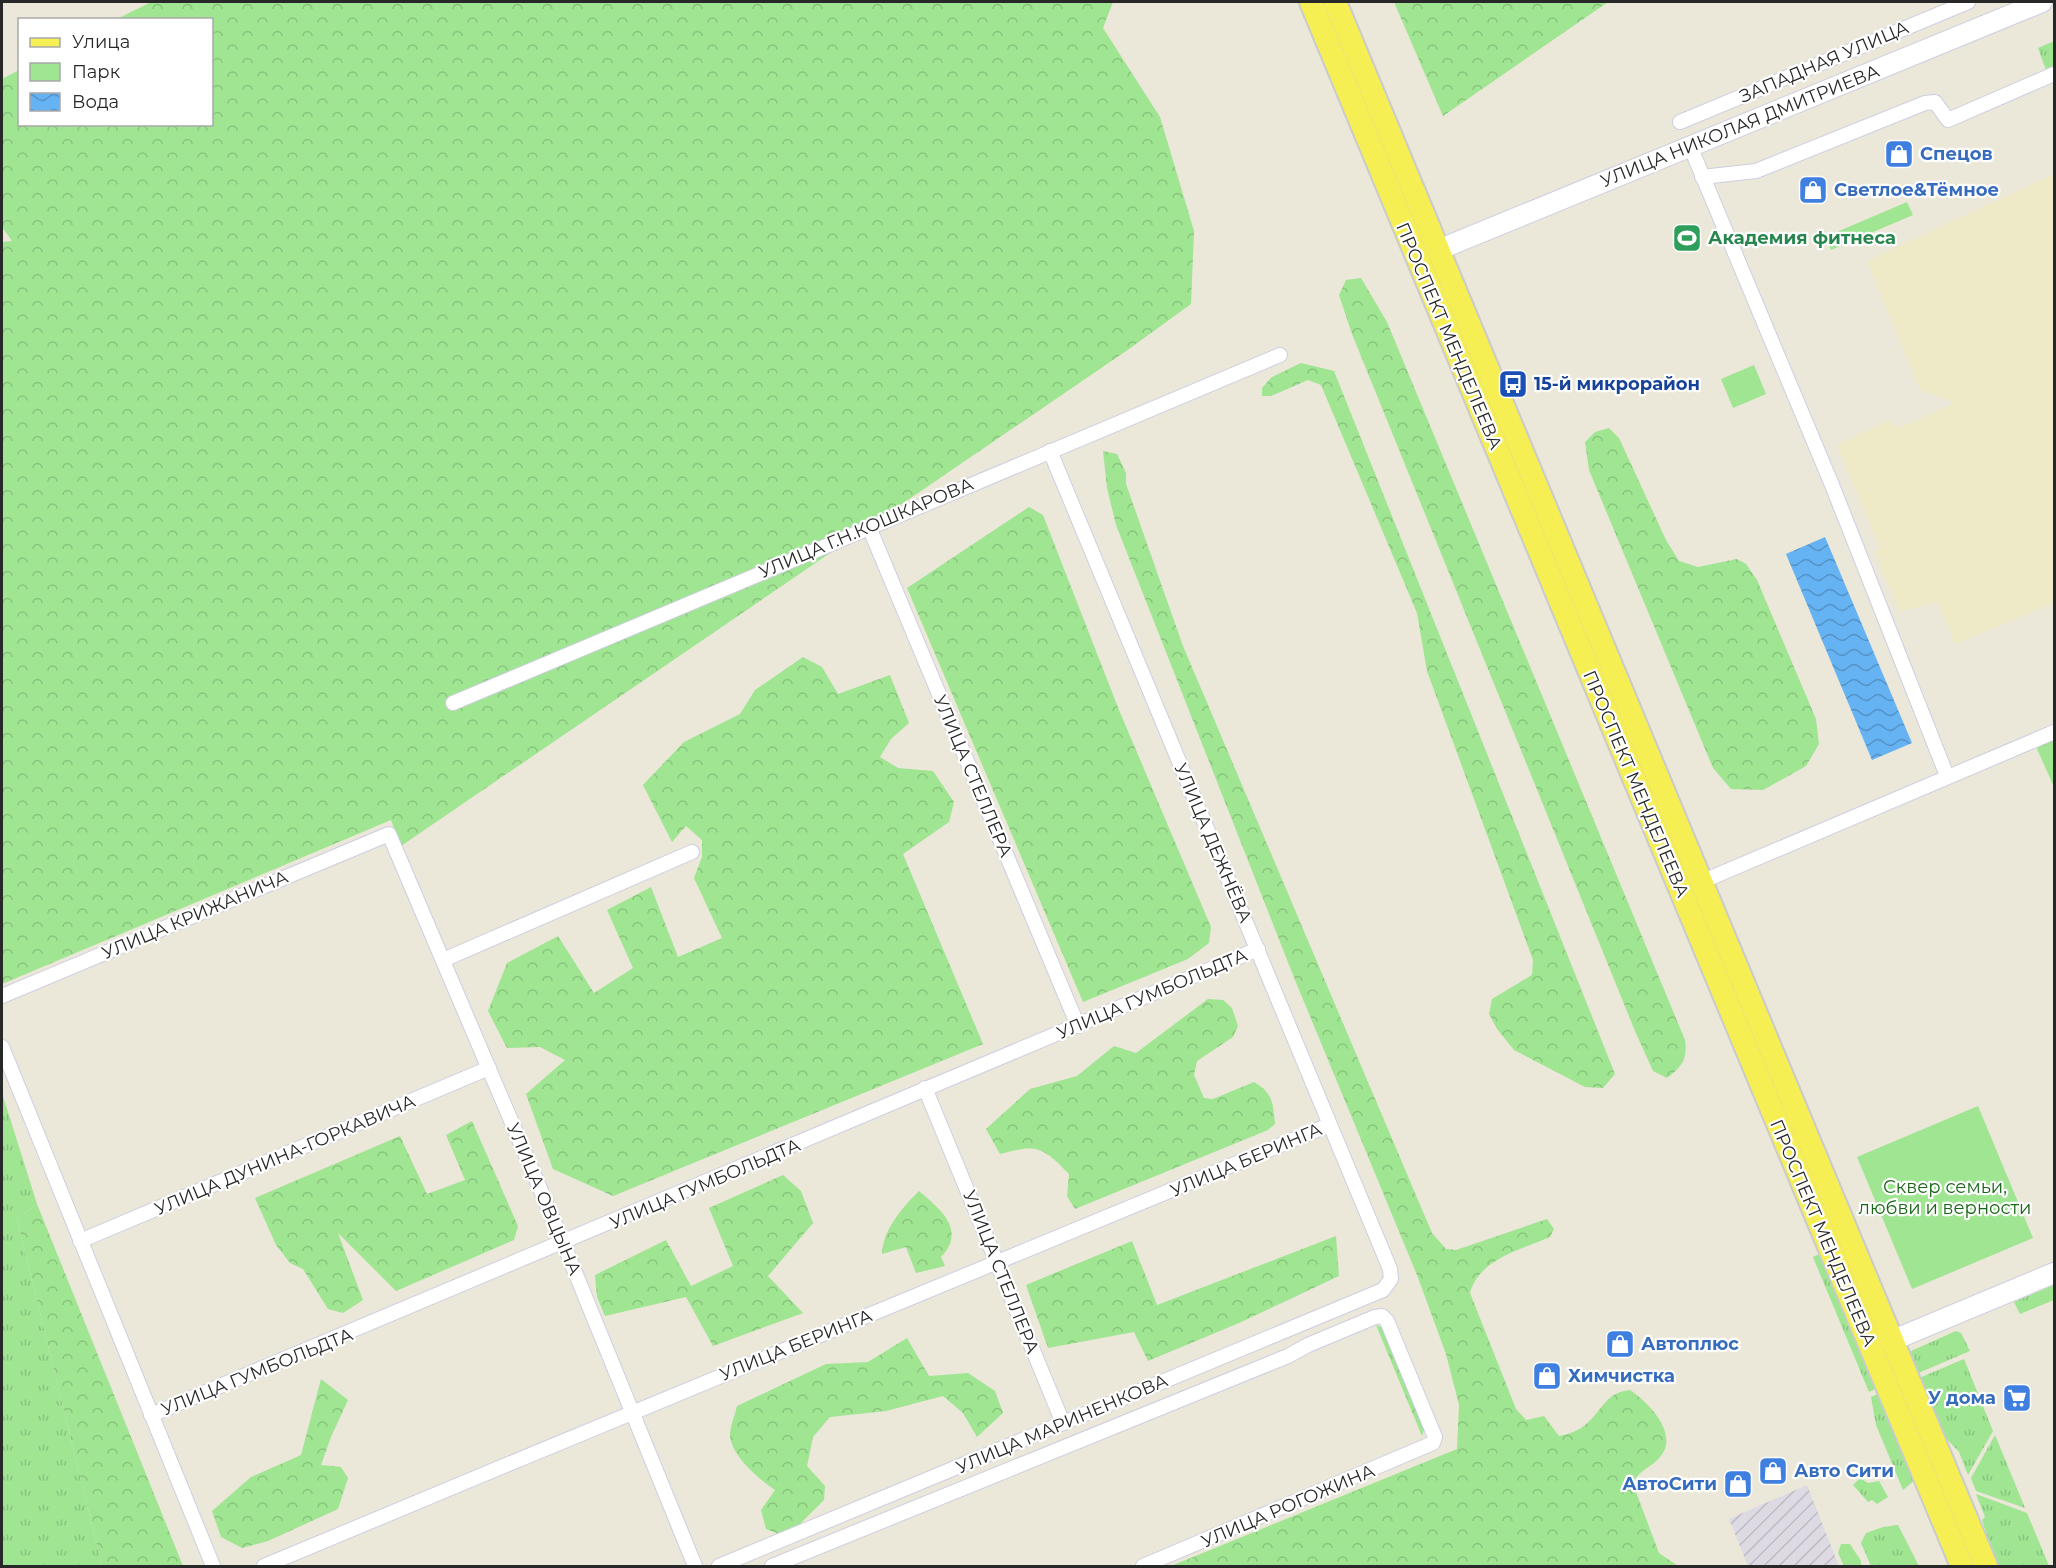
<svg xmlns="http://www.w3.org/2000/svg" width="2056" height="1568" viewBox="0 0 2056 1568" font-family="Montserrat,sans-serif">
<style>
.industrial{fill:url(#industrial-furrows)}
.education{fill:#eee9c7}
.grass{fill:url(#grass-tufts)}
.forest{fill:url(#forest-crowns)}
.park{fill:#9fe592}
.water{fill:url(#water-waves)}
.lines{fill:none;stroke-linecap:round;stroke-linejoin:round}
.minor-casing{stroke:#cecee2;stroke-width:16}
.secondary-casing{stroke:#cecee2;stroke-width:22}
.primary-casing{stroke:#cbcbcb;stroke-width:26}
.minor{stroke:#fff;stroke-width:14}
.secondary{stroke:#fff;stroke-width:20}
.primary{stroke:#f6ef53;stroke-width:22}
.labels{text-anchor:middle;stroke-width:4.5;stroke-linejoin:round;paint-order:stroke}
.street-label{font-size:18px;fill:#282828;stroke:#fff}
.shop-label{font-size:18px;font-weight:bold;fill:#366cbe;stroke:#fff;text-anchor:start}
.leisure-label{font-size:18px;font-weight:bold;fill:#27864d;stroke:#fff;text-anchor:start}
.transit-label{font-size:18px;font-weight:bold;fill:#164399;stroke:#fff;text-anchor:start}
.park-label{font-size:18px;fill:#186716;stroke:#fff}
</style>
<defs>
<pattern id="industrial-furrows" width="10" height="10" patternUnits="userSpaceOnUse" patternTransform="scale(1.5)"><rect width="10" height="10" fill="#dedae3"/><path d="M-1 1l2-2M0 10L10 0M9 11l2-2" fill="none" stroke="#bebbc3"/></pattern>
<pattern id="grass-tufts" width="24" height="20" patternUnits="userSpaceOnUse" patternTransform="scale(1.5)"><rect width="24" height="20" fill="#9fe592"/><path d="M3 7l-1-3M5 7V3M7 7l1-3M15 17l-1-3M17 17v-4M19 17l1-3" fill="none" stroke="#89c47e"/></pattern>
<pattern id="forest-crowns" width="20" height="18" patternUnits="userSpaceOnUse" patternTransform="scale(1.5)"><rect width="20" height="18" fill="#9fe592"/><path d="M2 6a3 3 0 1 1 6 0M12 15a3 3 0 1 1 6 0" fill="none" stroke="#89c47e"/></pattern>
<pattern id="water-waves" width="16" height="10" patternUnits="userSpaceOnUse" patternTransform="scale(1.5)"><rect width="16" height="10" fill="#66b3f3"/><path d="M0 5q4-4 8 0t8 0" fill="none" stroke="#5492c5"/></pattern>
</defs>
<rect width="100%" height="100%" fill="#ebe7d9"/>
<path class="industrial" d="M 1807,1485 L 1839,1566 L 1748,1566 L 1729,1519 Z"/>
<path class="education" d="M 2054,174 L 2054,603 L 1955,644 L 1937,602 L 1900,612 L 1874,551 L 1880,549 L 1837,445 L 1889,420 L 1899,428 L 1955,403 L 1920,390 L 1867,261 Z"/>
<g class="grass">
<path d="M 2054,41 L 2054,66 L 2046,70 L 2038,48 Z"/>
<path d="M 2054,738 L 2054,787 L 2037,749 L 2040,744 Z"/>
<path d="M 2,1093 L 37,1204 L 17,1219 L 102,1566 L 2,1566 Z"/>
<path d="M 1817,1255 L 1823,1256 L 1880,1387 L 1869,1392 L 1813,1257 Z"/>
<path d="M 2054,1285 L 2054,1300 L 2020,1314 L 2014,1302 Z"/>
<path d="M 1956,1331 L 1961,1333 L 1970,1351 L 1916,1374 L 1909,1357 L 1911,1351 Z"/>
<path d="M 1964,1359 L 1993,1431 L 1968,1475 L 1959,1452 L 1944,1436 L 1919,1378 Z"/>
<path d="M 1882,1392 L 1916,1479 L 1903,1490 L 1876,1425 L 1871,1397 Z"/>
<path d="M 1995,1435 L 2025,1508 L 1976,1491 L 1971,1478 Z"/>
<path d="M 1860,1478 L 1868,1483 L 1879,1481 L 1888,1497 L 1877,1504 L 1872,1500 L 1868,1502 L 1853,1485 Z"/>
<path d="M 1976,1494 L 2027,1513 L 2049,1566 L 1997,1566 L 1982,1520 L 1985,1517 Z"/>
<path d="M 1898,1525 L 1919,1566 L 1871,1566 L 1861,1543 L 1866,1533 L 1883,1527 Z"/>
<path d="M 1841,1544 L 1850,1544 L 1861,1561 L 1861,1566 L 1844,1566 L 1838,1553 Z"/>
</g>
<g class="forest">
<path d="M 151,2 L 1113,2 L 1103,28 L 1160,117 L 1194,231 L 1191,304 L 1129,349 L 401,846 L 391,820 L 2,984 L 2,242 L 12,241 L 2,227 L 2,79 L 19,70 L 20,124 L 212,124 L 212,20 L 117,19 Z"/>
<path d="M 1394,2 L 1608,2 L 1443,116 Z"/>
<path d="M 1361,278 L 1387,322 L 1685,1040 C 1688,1058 1681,1068 1667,1078 L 1653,1071 L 1635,1031 L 1352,334 L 1339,295 L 1346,280 Z"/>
<path d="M 1301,363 L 1334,371 L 1615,1074 L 1603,1088 L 1585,1087 L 1514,1050 L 1497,1029 L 1489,1014 L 1492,999 L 1532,975 L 1533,960 L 1427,671 L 1417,613 L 1321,385 L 1308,380 L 1271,396 L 1262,396 L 1262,388 L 1272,377 Z"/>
<path d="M 1609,428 L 1619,438 L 1666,540 L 1679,561 L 1698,567 L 1737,559 L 1746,564 L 1757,580 L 1816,719 L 1819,744 L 1806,766 L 1763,790 L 1731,789 L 1713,768 L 1589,470 L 1585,442 L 1595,432 Z"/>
<path d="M 1103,451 L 1117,454 L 1126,473 L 1126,484 L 1183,646 L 1432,1233 L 1446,1249 L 1456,1250 L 1547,1219 L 1554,1229 L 1550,1237 C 1520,1250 1479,1259 1470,1293 L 1516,1409 L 1526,1420 L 1544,1416 L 1559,1436 C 1602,1429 1596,1393 1630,1390 C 1648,1402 1680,1434 1660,1457 C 1651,1468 1638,1470 1633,1484 L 1659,1553 L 1678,1566 L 1171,1566 L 1457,1449 L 1459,1405 L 1446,1354 L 1417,1275 L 1295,980 L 1116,525 L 1107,488 Z"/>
<path d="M 1029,507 L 1043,515 L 1119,710 L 1211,927 L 1209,943 L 1188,959 L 1083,1002 L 907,588 Z"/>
<path d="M 803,657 L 822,667 L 838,694 L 890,675 L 909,723 L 891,739 L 880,757 L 898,768 L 933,771 L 954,802 L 949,822 L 903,854 L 983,1044 L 613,1196 L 553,1169 L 526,1094 L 565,1060 L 540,1047 L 507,1048 L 488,1011 L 507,963 L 558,936 L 594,993 L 633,968 L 607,910 L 651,887 L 678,957 L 722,938 L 694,878 L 702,857 L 702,840 L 686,826 L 672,842 L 643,785 L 684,742 L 740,714 L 755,690 Z"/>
<path d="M 1208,999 L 1223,1000 L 1232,1008 L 1238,1026 L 1233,1037 L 1197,1061 L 1194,1075 L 1204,1098 L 1213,1099 L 1254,1082 C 1273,1093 1273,1103 1275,1124 L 1268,1130 L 1075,1209 L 1067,1196 L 1069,1174 C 1042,1146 1037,1144 1000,1154 L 986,1129 L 1030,1089 L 1077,1076 L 1114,1046 L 1136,1053 Z"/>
<path d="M 472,1121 L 518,1226 L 514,1240 L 396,1291 L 338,1233 L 363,1300 L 343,1313 L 328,1309 L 303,1269 L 290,1263 L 276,1245 L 255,1198 L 400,1136 L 427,1194 L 465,1180 L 446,1135 Z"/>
<path d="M 783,1175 L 801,1191 L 813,1223 L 768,1276 L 803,1313 L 713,1346 L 686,1297 L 605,1316 L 597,1297 L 595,1275 L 666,1240 L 691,1286 L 733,1266 L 709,1208 Z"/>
<path d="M 919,1191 C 940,1209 967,1230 941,1257 L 945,1266 L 916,1273 L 906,1247 L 882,1254 C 883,1229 903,1207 919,1191 Z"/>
<path d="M 37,1204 L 183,1566 L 102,1566 L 17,1219 Z"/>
<path d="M 1336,1236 L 1339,1276 L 1239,1323 L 1148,1361 L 1134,1332 L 1048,1348 L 1026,1285 L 1132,1241 L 1157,1305 Z"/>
<path d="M 1376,1325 L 1387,1329 L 1426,1423 L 1422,1436 Z"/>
<path d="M 907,1338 L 929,1376 L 968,1373 L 995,1391 L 1003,1413 L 977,1437 L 963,1413 L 943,1396 L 886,1411 L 830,1417 L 813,1437 L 807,1466 L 825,1486 L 824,1500 L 796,1528 L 781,1535 L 766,1529 L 761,1510 L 775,1490 C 759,1479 731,1456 730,1435 C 730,1426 735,1415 737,1406 L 826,1364 L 868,1362 Z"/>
<path d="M 321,1379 L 348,1400 L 331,1437 L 321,1465 L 341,1467 L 348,1478 L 338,1509 L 268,1541 L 242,1548 L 221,1537 L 212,1511 L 251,1477 L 301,1455 Z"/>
</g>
<g class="park">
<path d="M 1907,202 L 1913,215 L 1831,250 L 1825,237 Z"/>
<path d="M 1754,365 L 1766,394 L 1733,408 L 1721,379 Z"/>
<path d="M 1978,1106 L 2033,1238 L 1912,1289 L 1857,1157 Z"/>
</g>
<path class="water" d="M 1825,537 L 1912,743 L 1872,760 L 1786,554 Z"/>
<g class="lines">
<g class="minor-casing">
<g id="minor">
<path d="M 1680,122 L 1968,2"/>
<path d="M 1690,146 L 1832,485 L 1947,776"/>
<path d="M 1702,177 L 1756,171 L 1925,103 L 1935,102 L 1948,120 L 2054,74"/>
<path d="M 869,527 L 1078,1026"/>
<path d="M 453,703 L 1280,355"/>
<path d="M 1701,882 L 2054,732"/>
<path d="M 443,960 L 692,852"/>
<path d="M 2,996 L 389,834 L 564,1245 L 695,1566"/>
<path d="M 2,1047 L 213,1566"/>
<path d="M 925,1088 L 1063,1423"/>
<path d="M 80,1241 L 489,1068"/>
<path d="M 151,1415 C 521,1263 889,1106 1258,949"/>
<path d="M 264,1566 C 618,1417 974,1274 1329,1125"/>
<path d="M 719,1566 L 1383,1290 L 1391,1279 L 1390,1269 L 1050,451"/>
<path d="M 772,1566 L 1288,1356 L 1308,1345 L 1375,1317 L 1382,1316 L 1387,1321 L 1435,1437 L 1433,1443 L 1143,1566"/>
</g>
</g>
<g class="secondary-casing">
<g id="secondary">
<path d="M 1438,250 L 2042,2"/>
<path d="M 1891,1341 L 2054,1273"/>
</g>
</g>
<g class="primary-casing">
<g id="primary">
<path d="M 1311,2 L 1962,1566"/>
<path d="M 1335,2 L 1986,1566"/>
</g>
</g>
<use href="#minor" class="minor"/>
<use href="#secondary" class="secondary"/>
<use href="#primary" class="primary"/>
</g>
<defs>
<g id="shop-square" transform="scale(1.5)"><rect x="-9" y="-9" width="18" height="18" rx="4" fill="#3f7fe0" stroke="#fff"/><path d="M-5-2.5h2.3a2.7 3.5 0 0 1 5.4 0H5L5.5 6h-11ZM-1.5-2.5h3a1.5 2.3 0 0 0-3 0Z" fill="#fff"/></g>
<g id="stadium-square" transform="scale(1.5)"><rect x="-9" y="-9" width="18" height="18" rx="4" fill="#2e9e5b" stroke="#fff"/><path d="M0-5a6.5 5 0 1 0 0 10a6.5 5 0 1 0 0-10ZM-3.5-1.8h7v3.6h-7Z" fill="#fff"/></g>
<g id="bus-square" transform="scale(1.5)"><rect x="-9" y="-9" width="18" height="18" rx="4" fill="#1a4fb4" stroke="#fff"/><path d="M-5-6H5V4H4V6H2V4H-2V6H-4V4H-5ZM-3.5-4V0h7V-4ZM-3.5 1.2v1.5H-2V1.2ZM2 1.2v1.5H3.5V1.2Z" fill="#fff"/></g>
<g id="supermarket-square" transform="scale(1.5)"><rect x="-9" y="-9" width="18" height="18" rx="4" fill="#3f7fe0" stroke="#fff"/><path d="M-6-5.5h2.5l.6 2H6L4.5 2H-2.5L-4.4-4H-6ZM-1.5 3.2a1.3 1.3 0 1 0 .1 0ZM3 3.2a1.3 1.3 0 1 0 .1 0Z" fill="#fff"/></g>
</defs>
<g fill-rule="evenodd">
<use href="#shop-square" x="1899" y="154"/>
<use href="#shop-square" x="1813" y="190"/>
<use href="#stadium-square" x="1687" y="238"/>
<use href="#bus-square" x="1513" y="384"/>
<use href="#shop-square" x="1620" y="1344"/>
<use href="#shop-square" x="1547" y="1376"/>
<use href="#supermarket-square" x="2017" y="1398"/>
<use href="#shop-square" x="1773" y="1471"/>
<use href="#shop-square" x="1738" y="1484"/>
</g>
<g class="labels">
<g class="street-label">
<text transform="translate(1824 62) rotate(-23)" y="6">ЗАПАДНАЯ УЛИЦА</text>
<text transform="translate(1740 126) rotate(-22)" y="6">УЛИЦА НИКОЛАЯ ДМИТРИЕВА</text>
<text transform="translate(1449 336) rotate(67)" y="6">ПРОСПЕКТ МЕНДЕЛЕЕВА</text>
<text transform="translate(866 528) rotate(-23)" y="6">УЛИЦА Г.Н.КОШКАРОВА</text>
<text transform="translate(973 776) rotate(67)" y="6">УЛИЦА СТЕЛЛЕРА</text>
<text transform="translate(1636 784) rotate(67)" y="6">ПРОСПЕКТ МЕНДЕЛЕЕВА</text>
<text transform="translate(1213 843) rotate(67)" y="6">УЛИЦА ДЕЖНЁВА</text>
<text transform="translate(195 915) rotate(-23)" y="6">УЛИЦА КРИЖАНИЧА</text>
<text transform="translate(1152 994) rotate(-23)" y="6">УЛИЦА ГУМБОЛЬДТА</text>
<text transform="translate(285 1155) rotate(-23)" y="6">УЛИЦА ДУНИНА-ГОРКАВИЧА</text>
<text transform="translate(1246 1160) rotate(-23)" y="6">УЛИЦА БЕРИНГА</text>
<text transform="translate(705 1184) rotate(-23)" y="6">УЛИЦА ГУМБОЛЬДТА</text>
<text transform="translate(544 1199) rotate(67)" y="6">УЛИЦА ОВЦЫНА</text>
<text transform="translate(1823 1233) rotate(67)" y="6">ПРОСПЕКТ МЕНДЕЛЕЕВА</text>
<text transform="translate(1001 1272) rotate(68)" y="6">УЛИЦА СТЕЛЛЕРА</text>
<text transform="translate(796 1345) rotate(-22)" y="6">УЛИЦА БЕРИНГА</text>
<text transform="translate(257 1372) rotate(-22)" y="6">УЛИЦА ГУМБОЛЬДТА</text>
<text transform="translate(1062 1424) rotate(-23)" y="6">УЛИЦА МАРИНЕНКОВА</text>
<text transform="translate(1288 1506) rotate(-23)" y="6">УЛИЦА РОГОЖИНА</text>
</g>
<g class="shop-label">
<text x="1920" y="160">Спецов</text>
<text x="1834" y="196">Светлое&amp;Тёмное</text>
<text x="1641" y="1350">Автоплюс</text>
<text x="1568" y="1382">Химчистка</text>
<text x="1996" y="1404" text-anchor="end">У дома</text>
<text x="1794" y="1477">Авто Сити</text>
<text x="1717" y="1490" text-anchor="end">АвтоСити</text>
</g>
<g class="leisure-label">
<text x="1708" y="244">Академия фитнеса</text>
</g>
<g class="transit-label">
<text x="1534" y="390">15-й микрорайон</text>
</g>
<g class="park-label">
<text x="1945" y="1193">Сквер семьи,<tspan x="1945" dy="21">любви и верности</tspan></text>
</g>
</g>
<rect width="2056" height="1568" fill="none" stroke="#282828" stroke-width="6"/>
<rect x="18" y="18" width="195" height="108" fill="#ffffff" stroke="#a9a9a9" stroke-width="1.5"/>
<rect x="30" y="38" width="30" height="9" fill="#f6ef53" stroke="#a9a9a9" stroke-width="1.5"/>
<text x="72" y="48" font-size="18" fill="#282828">Улица</text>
<rect x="30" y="63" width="30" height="18" fill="#9fe592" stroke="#a9a9a9" stroke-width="1.5"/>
<text x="72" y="78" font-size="18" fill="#282828">Парк</text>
<rect x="30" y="93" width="30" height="18" fill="url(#water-waves)" stroke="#a9a9a9" stroke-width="1.5"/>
<text x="72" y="108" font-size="18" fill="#282828">Вода</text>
</svg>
